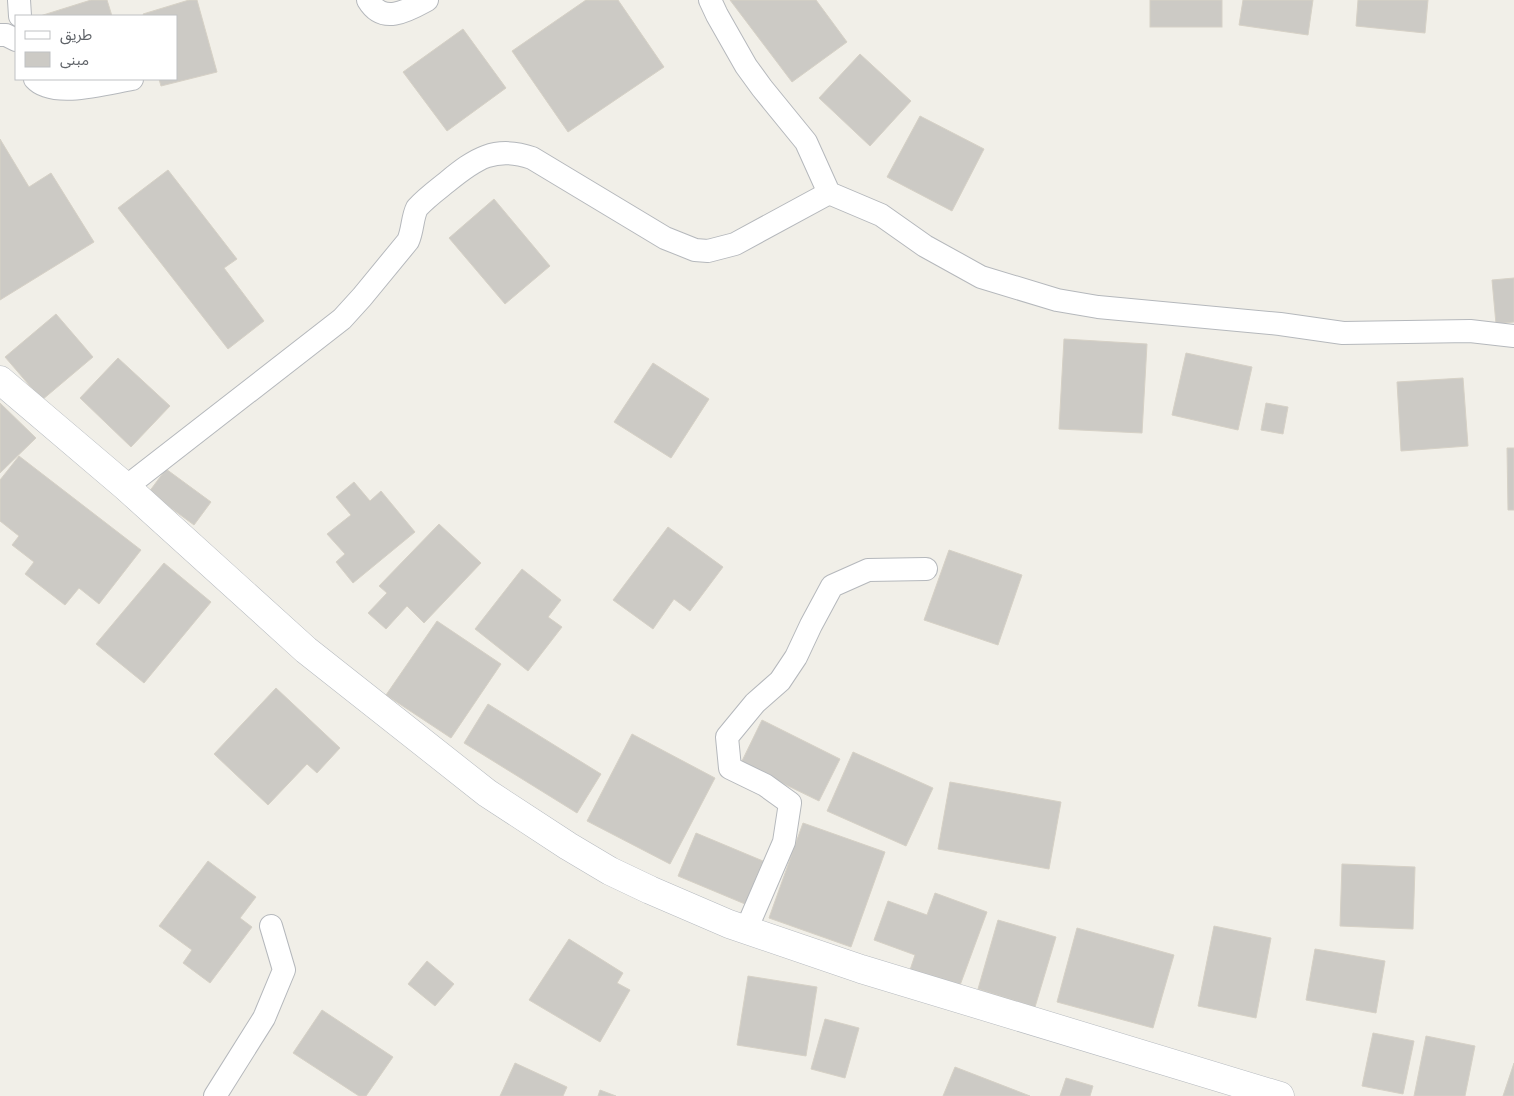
<svg xmlns="http://www.w3.org/2000/svg" width="1514" height="1096" viewBox="0 0 1514 1096" font-family="'Work Sans','Noto Sans Arabic',sans-serif">
<style>
.building{fill:#cccac5;stroke:#d6d1c6}
.lines{fill:none;stroke-linecap:round;stroke-linejoin:round}
.street-casing{stroke:#b5b8bc;stroke-width:24}
.secondary-casing{stroke:#b6babf;stroke-width:29}
.street{stroke:#fff;stroke-width:22}
.secondary{stroke:#fff;stroke-width:28}
</style>
<rect width="100%" height="100%" fill="#f1efe8"/>
<g class="building">
<path d="M 91,0 L 107,0 L 112,16 L 40,16 Z"/>
<path d="M 189,0 L 197,0 L 217,72 L 161,86 L 159,79 L 176,79 L 176,16 L 144,16 L 143,14 Z"/>
<path d="M 586,0 L 618,0 L 664,67 L 568,132 L 512,51 Z"/>
<path d="M 730,0 L 816,0 L 847,42 L 792,82 Z"/>
<rect x="1150" y="0" width="72" height="27"/>
<path d="M 1243,0 L 1313,0 L 1308,35 L 1239,25 Z"/>
<path d="M 1358,0 L 1428,0 L 1425,33 L 1356,26 Z"/>
<path d="M 463,29 L 506,88 L 447,131 L 403,72 Z"/>
<path d="M 860,54 L 911,101 L 870,146 L 819,98 Z"/>
<path d="M 920,116 L 984,149 L 952,211 L 887,177 Z"/>
<path d="M 0,139 L 29,187 L 51,173 L 94,242 L 0,300 Z"/>
<path d="M 168,170 L 237,259 L 224,268 L 264,321 L 228,349 L 118,208 Z"/>
<path d="M 494,199 L 550,266 L 505,304 L 449,238 Z"/>
<path d="M 1514,278 L 1514,322 L 1496,324 L 1492,280 Z"/>
<path d="M 56,314 L 93,357 L 42,400 L 5,357 Z"/>
<path d="M 1064,339 L 1147,344 L 1142,433 L 1059,429 Z"/>
<path d="M 1186,353 L 1252,367 L 1238,430 L 1172,415 Z"/>
<path d="M 118,358 L 170,406 L 131,447 L 80,398 Z"/>
<path d="M 653,363 L 709,399 L 671,458 L 614,422 Z"/>
<path d="M 1463,378 L 1468,446 L 1401,451 L 1397,382 Z"/>
<path d="M 0,403 L 36,438 L 0,473 Z"/>
<path d="M 1266,403 L 1288,407 L 1283,434 L 1261,430 Z"/>
<path d="M 1507,448 L 1514,448 L 1514,510 L 1508,510 Z"/>
<path d="M 19,456 L 141,550 L 99,604 L 79,588 L 65,605 L 25,574 L 34,562 L 12,545 L 19,536 L 0,521 L 0,480 Z"/>
<path d="M 166,469 L 211,502 L 194,525 L 149,492 Z"/>
<path d="M 354,482 L 370,501 L 381,491 L 415,532 L 353,583 L 336,562 L 345,554 L 327,534 L 351,515 L 336,497 Z"/>
<path d="M 439,524 L 481,563 L 424,623 L 407,606 L 386,629 L 368,613 L 387,593 L 379,586 Z"/>
<path d="M 668,527 L 723,567 L 690,611 L 674,599 L 653,629 L 613,600 Z"/>
<path d="M 949,550 L 1022,575 L 998,645 L 924,620 Z"/>
<path d="M 164,563 L 211,602 L 144,683 L 96,644 Z"/>
<path d="M 522,569 L 561,600 L 548,617 L 562,627 L 528,671 L 475,629 Z"/>
<path d="M 437,621 L 501,664 L 451,738 L 386,695 Z"/>
<path d="M 276,688 L 340,748 L 317,773 L 307,764 L 268,805 L 214,754 Z"/>
<path d="M 488,704 L 601,774 L 577,813 L 464,743 Z"/>
<path d="M 762,720 L 840,759 L 819,801 L 741,763 Z"/>
<path d="M 632,734 L 715,778 L 670,864 L 587,821 Z"/>
<path d="M 853,752 L 933,788 L 906,846 L 827,811 Z"/>
<path d="M 950,782 L 1061,802 L 1049,869 L 938,849 Z"/>
<path d="M 803,823 L 885,852 L 851,947 L 769,918 Z"/>
<path d="M 696,833 L 763,861 L 745,904 L 678,876 Z"/>
<path d="M 208,861 L 256,897 L 240,918 L 252,927 L 210,983 L 183,963 L 192,950 L 159,926 Z"/>
<path d="M 1342,864 L 1415,867 L 1413,929 L 1340,926 Z"/>
<path d="M 935,893 L 987,912 L 959,988 L 910,970 L 915,955 L 874,940 L 888,901 L 927,915 Z"/>
<path d="M 998,920 L 1056,937 L 1035,1007 L 978,989 Z"/>
<path d="M 1214,926 L 1271,938 L 1256,1018 L 1198,1006 Z"/>
<path d="M 1077,928 L 1174,955 L 1153,1028 L 1057,1002 Z"/>
<path d="M 569,939 L 623,973 L 617,983 L 630,990 L 600,1042 L 529,1000 Z"/>
<path d="M 1315,949 L 1385,961 L 1376,1013 L 1306,1000 Z"/>
<path d="M 427,961 L 454,984 L 435,1006 L 408,984 Z"/>
<path d="M 748,976 L 817,987 L 806,1056 L 737,1045 Z"/>
<path d="M 322,1010 L 393,1057 L 366,1096 L 359,1096 L 293,1053 Z"/>
<path d="M 825,1019 L 859,1028 L 845,1078 L 811,1069 Z"/>
<path d="M 1373,1033 L 1414,1041 L 1403,1094 L 1362,1086 Z"/>
<path d="M 1426,1036 L 1475,1046 L 1465,1096 L 1414,1096 Z"/>
<path d="M 515,1063 L 567,1087 L 563,1096 L 500,1096 Z"/>
<path d="M 1514,1063 L 1514,1096 L 1503,1096 Z"/>
<path d="M 955,1067 L 1030,1096 L 943,1096 Z"/>
<path d="M 1066,1078 L 1093,1086 L 1090,1096 L 1060,1096 Z"/>
<path d="M 600,1090 L 616,1096 L 598,1096 Z"/>
</g>
<g class="lines">
<g class="street-casing">
<g id="street">
<path d="M 19,0 L 20,16"/>
<path d="M 368,0 C 383,25 407,11 427,0"/>
<path d="M 710,0 L 717,15 L 746,66 L 762,88 L 806,142 L 829,193 L 881,215 L 925,246 L 981,277 L 1057,300 L 1098,307 L 1280,324 L 1343,333 L 1470,331 L 1514,336"/>
<path d="M 0,35 L 6,35 L 16,40"/>
<path d="M 35,79 C 53,99 108,83 132,79"/>
<path d="M 126,487 L 342,319 L 362,297 L 408,241 C 413,230 412,218 417,208 C 426,198 437,190 447,182 C 475,159 495,145 532,158 L 665,238 L 695,250 L 708,251 L 735,244 L 829,193"/>
<path d="M 746,930 L 784,842 L 790,803 L 765,785 L 730,768 L 727,737 L 755,703 L 780,681 L 796,657 L 811,625 L 832,586 L 868,570 L 926,569"/>
<path d="M 215,1096 L 264,1018 L 284,970 L 271,926"/>
</g>
</g>
<g class="secondary-casing">
<path id="secondary" d="M 0,380 L 126,487 L 306,650 L 487,793 L 568,846 L 610,871 L 650,890 L 729,924 L 861,969 L 1280,1096"/>
</g>
<use href="#street" class="street"/>
<use href="#secondary" class="secondary"/>
</g>
<rect x="15" y="15" width="162" height="65" fill="#ffffff" stroke="#bfc1c3"/>
<rect x="25" y="31" width="25" height="8" fill="#ffffff" stroke="#bfc1c3"/>
<text x="60" y="40" font-size="15" fill="#5f6368">طريق</text>
<rect x="25" y="52" width="25" height="15" fill="#cccac5" stroke="#bfc1c3"/>
<text x="60" y="65" font-size="15" fill="#5f6368">مبنى</text>
</svg>
